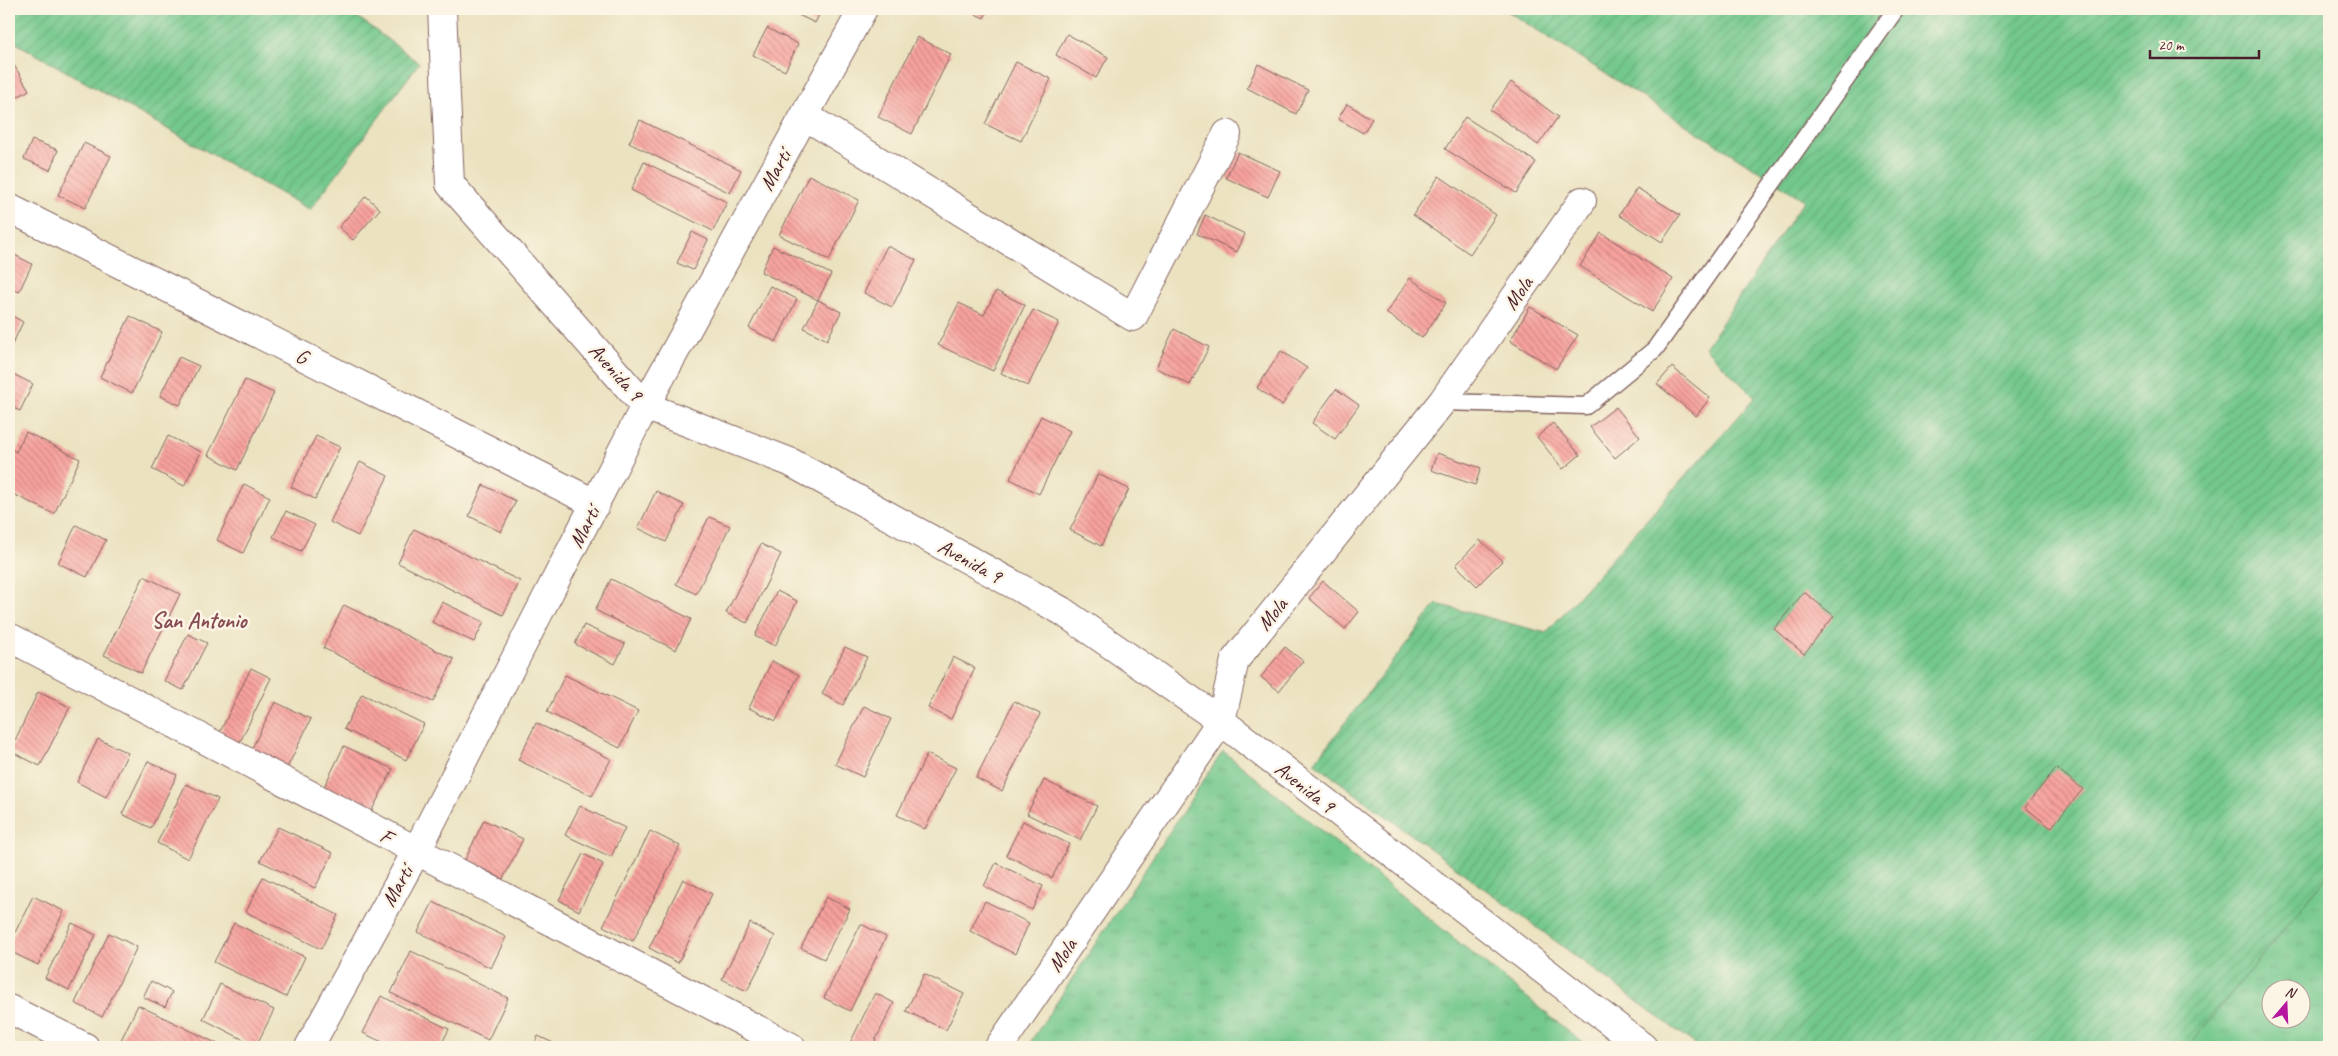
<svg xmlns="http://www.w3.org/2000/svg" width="2338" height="1056" font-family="Caveat,sans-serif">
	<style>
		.grass { fill: url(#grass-tufts); stroke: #5e745c; fill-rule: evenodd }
		.garden { fill: url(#garden-furrows); stroke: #5e745c }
		.building { fill: url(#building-back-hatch) }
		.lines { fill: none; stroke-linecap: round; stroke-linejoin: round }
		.lane-casing { stroke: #82635f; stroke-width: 19 }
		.street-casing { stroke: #82635f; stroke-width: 30 }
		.secondary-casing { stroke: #82635f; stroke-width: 30 }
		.lane { stroke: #fff; stroke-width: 16 }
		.street { stroke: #fff; stroke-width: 28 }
		.secondary { stroke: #fff; stroke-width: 28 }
		.labels { text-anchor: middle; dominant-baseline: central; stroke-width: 5; stroke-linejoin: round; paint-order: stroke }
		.street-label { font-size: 21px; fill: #4a1f2b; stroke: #fcf5e5 }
		.neighbourhood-label { font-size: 22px; font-weight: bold; fill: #874d53; stroke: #fcf5e5 }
	</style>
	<defs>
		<pattern id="grass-tufts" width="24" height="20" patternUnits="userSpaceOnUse" patternTransform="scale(1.25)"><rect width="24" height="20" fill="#73c88d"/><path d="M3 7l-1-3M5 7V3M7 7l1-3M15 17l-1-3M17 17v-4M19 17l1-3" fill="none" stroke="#65ab7a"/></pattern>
		<pattern id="garden-furrows" width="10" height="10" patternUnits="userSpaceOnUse" patternTransform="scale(1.25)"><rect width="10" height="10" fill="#73c88d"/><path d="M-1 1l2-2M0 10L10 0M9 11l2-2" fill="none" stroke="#65ab7a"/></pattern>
		<pattern id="building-back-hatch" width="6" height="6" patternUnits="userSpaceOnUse" patternTransform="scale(1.25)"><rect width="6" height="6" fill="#f8a29e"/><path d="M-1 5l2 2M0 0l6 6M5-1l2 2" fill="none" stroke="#cb8381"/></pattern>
	</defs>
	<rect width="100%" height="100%" fill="#fcf5e5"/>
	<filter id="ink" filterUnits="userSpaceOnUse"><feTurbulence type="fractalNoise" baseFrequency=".02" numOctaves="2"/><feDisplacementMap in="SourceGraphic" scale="10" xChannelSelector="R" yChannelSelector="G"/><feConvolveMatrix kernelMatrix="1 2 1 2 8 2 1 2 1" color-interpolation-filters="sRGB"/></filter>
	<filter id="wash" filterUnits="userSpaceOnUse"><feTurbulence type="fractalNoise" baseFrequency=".0096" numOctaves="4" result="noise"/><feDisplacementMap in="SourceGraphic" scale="20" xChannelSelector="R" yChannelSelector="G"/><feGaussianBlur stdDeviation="1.12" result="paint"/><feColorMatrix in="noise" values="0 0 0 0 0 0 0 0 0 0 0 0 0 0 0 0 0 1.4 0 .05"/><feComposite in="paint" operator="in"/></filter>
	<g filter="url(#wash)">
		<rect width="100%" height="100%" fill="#ebe2c0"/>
		<!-- grass -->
		<g class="grass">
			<polygon points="1223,751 1588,1047 1027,1047"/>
			<path d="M2329,874V1047H2187ZM2270,988H2300V1018H2270Z"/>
		</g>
		<!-- garden -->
		<g class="garden">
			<polygon points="9,9 347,9 419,63 310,210 9,39"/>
			<polygon points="1504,9 2329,9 2329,874 2187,1047 1699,1047 1314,763 1437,604 1546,633 1755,398 1705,348 1804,200"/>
		</g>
		<g id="blocks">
			<!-- building -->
			<g class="building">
				<polygon points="786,9 822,9 815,23"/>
				<polygon points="964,9 989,9 984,18"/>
				<polygon points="767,28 798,44 785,71 753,55"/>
				<polygon points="1067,34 1108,57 1096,78 1056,55"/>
				<polygon points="917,37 951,54 912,134 878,117"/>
				<polygon points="9,57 29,90 9,102"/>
				<polygon points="1016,62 1051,79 1021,141 985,124"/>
				<polygon points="1258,64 1308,90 1296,114 1247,88"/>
				<polygon points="1511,82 1558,117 1538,145 1490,110"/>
				<polygon points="1347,104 1372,119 1363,133 1338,119"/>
				<polygon points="1465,117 1536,162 1516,193 1445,149"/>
				<polygon points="640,120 741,170 730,193 629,143"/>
				<polygon points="32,140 58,150 50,170 24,159"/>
				<polygon points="84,143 111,156 85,208 58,195"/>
				<polygon points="1238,152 1280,171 1268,197 1226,178"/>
				<polygon points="644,162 727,202 713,231 631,190"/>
				<polygon points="809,175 859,200 829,260 779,235"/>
				<polygon points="1439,176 1496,215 1470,254 1413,215"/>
				<polygon points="1637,188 1680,215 1662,242 1619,215"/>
				<polygon points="366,196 380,209 353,240 339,227"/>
				<polygon points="1205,215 1245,234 1237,252 1197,234"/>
				<polygon points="692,232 708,240 693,270 677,263"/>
				<polygon points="1601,233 1673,279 1652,312 1580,266"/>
				<polygon points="773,246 831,274 818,300 761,272"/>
				<polygon points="887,246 916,260 892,307 864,293"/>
				<polygon points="9,252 32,264 19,292 9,287"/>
				<polygon points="1410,278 1446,303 1422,338 1386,313"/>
				<polygon points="770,286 797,299 776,342 749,328"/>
				<polygon points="996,291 1025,305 993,371 938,345 959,303 984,315"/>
				<polygon points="818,300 841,312 827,340 804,328"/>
				<polygon points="1530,307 1578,335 1556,369 1510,341"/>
				<polygon points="1033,310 1059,322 1028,386 1001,373"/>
				<polygon points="9,314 23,322 12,345 9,343"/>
				<polygon points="130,316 162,332 132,393 100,377"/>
				<polygon points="1174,329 1209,347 1190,385 1156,368"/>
				<polygon points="1281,351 1307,368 1282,405 1257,388"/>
				<polygon points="179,357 199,366 180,405 160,396"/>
				<polygon points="1672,367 1710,398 1696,416 1657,384"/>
				<polygon points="9,372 33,384 20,411 9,406"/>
				<polygon points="245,380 274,393 237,470 208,455"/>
				<polygon points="1336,389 1359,405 1335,439 1312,423"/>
				<polygon points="1616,407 1640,437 1615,458 1590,427"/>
				<polygon points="1041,416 1070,431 1039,494 1010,479"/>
				<polygon points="1553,423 1580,455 1563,469 1537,437"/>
				<polygon points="26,432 80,459 54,514 9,492 9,448 16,452"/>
				<polygon points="168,436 201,452 184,486 152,469"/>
				<polygon points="316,436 340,447 315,499 291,487"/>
				<polygon points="1437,453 1481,468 1475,485 1431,470"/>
				<polygon points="360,462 388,476 358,536 330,522"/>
				<polygon points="1098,474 1129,489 1101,546 1070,530"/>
				<polygon points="244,484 270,497 243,553 217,540"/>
				<polygon points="483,485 516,501 501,532 469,516"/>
				<polygon points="656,491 684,505 666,542 638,528"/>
				<polygon points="286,511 315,525 301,551 273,537"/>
				<polygon points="709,517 730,526 696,594 676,584"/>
				<polygon points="76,525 106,540 87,577 58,563"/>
				<polygon points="414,529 520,581 503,615 398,563"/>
				<polygon points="1480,540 1502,561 1477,586 1456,565"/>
				<polygon points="761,544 781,554 747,623 726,613"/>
				<polygon points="144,576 180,594 141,673 104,655"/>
				<polygon points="611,579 691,619 676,650 595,610"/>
				<polygon points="1323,581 1359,612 1345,629 1309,598"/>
				<polygon points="777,591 797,601 775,646 755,636"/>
				<polygon points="1804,592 1834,616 1804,654 1774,629"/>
				<polygon points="442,602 484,622 474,642 432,622"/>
				<polygon points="344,605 454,659 433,702 323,648"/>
				<polygon points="584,625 625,644 615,664 575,644"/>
				<polygon points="188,634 207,643 183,690 164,681"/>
				<polygon points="845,647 867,657 843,705 822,694"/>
				<polygon points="1285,647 1303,661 1279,691 1261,677"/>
				<polygon points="953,657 975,668 951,719 928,708"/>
				<polygon points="772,661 799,675 776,721 749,708"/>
				<polygon points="251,668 271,678 239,744 219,734"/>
				<polygon points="565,675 638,711 620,748 547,712"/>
				<polygon points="38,692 70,707 40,766 10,751"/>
				<polygon points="362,694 424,724 406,760 344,729"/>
				<polygon points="1014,701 1040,714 1002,791 976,778"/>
				<polygon points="275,702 311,719 287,768 251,750"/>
				<polygon points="864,706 891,719 863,777 835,764"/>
				<polygon points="536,723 611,759 592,796 518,760"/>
				<polygon points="98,739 128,753 106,797 77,782"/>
				<polygon points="344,746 393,769 370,814 322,791"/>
				<polygon points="927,754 956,768 925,829 897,815"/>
				<polygon points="148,761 177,775 151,828 122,814"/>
				<polygon points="2056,768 2083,789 2051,828 2025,807"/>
				<polygon points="1044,780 1097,806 1080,840 1027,814"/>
				<polygon points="186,784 218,799 188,859 157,843"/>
				<polygon points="580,806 625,828 611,857 565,835"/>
				<polygon points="484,820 523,839 503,879 465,860"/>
				<polygon points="1023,821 1069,844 1052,878 1006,855"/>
				<polygon points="278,827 333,853 315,888 260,861"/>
				<polygon points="650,831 680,846 633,941 603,926"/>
				<polygon points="583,854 603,864 579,911 559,900"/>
				<polygon points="996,863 1043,886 1032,910 984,886"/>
				<polygon points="263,877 338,915 321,949 246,912"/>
				<polygon points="683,879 712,894 678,963 649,948"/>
				<polygon points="33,896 64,911 38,965 9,951 9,945"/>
				<polygon points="826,897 850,909 824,959 801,948"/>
				<polygon points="985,901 1029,923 1015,954 970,931"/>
				<polygon points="433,902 506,937 491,968 418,932"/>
				<polygon points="72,923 96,935 69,990 45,978"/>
				<polygon points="234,923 305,957 286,997 214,962"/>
				<polygon points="750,923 775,936 747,991 722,979"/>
				<polygon points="861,924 886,937 850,1011 824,998"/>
				<polygon points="109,933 137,947 102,1017 75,1003"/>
				<polygon points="411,951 508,998 488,1040 391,993"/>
				<polygon points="924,974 964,994 946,1030 906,1011"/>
				<polygon points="151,981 172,992 165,1007 143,997"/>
				<polygon points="220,984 274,1010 256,1046 203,1019"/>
				<polygon points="875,993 894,1003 872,1047 848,1047"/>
				<polygon points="381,996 449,1029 440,1047 393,1047 363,1033"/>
				<polygon points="138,1005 224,1047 131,1047 120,1042"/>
				<polygon points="538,1036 562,1047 533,1047"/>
			</g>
		</g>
	</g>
	<g filter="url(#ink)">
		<use href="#blocks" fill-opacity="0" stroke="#82635f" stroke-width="1"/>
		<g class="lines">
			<!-- lane casing -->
			<g class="lane-casing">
				<polyline id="lane" points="1442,402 1586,406 1655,349 1896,9"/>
			</g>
			<!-- street casing -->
			<g class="street-casing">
				<g id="street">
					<polyline points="442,9 450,184 645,406 790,462 1062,611 1221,721 1643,1047"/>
					<polyline points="805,116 1133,317 1227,134"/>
					<polyline points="9,208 596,504"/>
					<polyline points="645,406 863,9"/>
					<polyline points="9,637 791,1047"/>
					<polyline points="9,1009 85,1047"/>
					<polyline points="999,1047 1221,721 1235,660 1442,402 1582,201"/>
				</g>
			</g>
			<!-- secondary casing -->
			<g class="secondary-casing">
				<polyline id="secondary" points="309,1047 416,852 645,406"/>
			</g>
			<!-- lane -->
			<use href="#lane" class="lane"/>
			<!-- street -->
			<use href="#street" class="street"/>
			<!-- secondary -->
			<use href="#secondary" class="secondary"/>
		</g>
	</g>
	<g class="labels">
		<!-- street labels -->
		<g class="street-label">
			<text transform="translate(775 170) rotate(-61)">Martí</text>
			<text transform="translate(1518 293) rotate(-55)">Mola</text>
			<text transform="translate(302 356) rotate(27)">G</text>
			<text transform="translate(616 372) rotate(48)">Avenida 9</text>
			<text transform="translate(584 527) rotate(-63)">Martí</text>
			<text transform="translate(970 561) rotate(29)">Avenida 9</text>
			<text transform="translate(1272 614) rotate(-51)">Mola</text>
			<text transform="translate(1305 787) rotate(38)">Avenida 9</text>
			<text transform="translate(386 836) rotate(28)">F</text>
			<text transform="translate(397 886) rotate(-61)">Martí</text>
			<text transform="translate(1062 955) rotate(-56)">Mola</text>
		</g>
		<!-- neighbourhood labels -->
		<g class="neighbourhood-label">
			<text x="199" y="621">San Antonio</text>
		</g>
	</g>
	<!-- margin -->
	<rect width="2338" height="1056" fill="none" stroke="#fcf5e5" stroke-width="30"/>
	<!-- north arrow -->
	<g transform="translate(2286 1004) rotate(19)"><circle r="24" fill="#fcf5e5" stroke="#b59f9b"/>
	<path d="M0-4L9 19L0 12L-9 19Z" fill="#b5179e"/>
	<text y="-8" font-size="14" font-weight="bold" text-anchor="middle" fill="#4a1f2b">N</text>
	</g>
	<!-- scale -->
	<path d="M2150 50v8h109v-8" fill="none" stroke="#4a1f2b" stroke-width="2.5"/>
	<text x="2158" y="50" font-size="15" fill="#4a1f2b" stroke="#fcf5e5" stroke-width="4" paint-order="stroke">20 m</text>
</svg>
